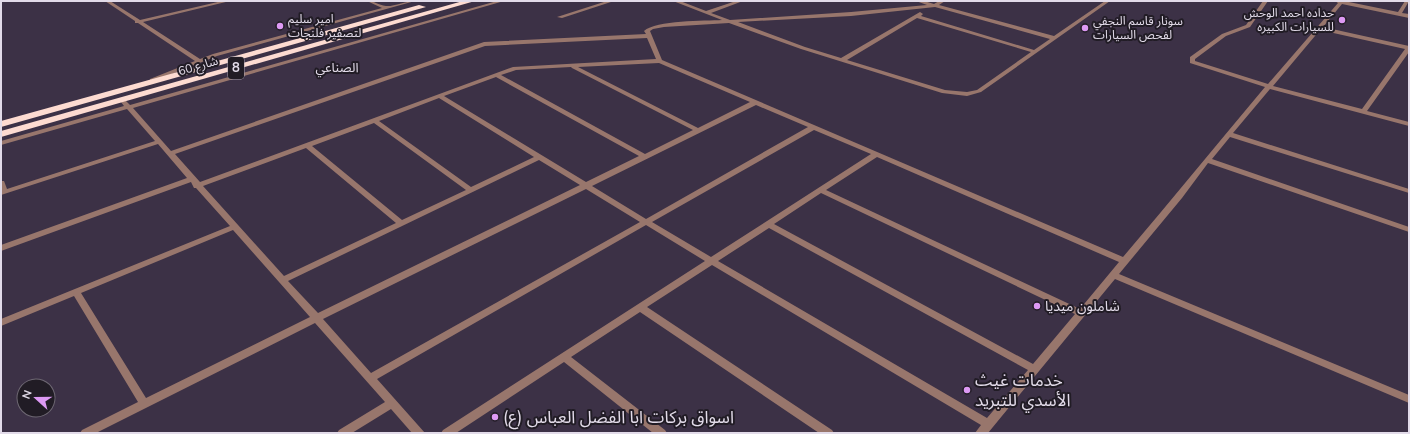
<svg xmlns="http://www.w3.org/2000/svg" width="1410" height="434" font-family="'Nunito Sans','Noto Sans Arabic',sans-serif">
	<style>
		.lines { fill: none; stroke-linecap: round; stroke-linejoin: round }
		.street { fill: #98766c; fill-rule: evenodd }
		.highway { fill: #fddbd1; fill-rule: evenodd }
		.poi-dot { fill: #dd99f4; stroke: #211c25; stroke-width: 1.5 }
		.labels { text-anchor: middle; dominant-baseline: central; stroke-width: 4; stroke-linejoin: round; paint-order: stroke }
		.far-poi-label { font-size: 12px; fill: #e2dbe9; stroke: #211c25; text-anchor: start }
		.far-street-label { font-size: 12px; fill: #e2dbe9; stroke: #211c25 }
		.shield { fill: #211c25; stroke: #a8a2ae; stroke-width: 1 }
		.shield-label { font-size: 13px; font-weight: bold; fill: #e2dbe9 }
		.far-quarter-label { font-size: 13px; fill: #e2dbe9; stroke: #211c25 }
		.poi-label { font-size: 14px; fill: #e2dbe9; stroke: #211c25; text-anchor: start }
		.near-poi-label { font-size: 17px; fill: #e2dbe9; stroke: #211c25; text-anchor: start }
	</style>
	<rect width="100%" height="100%" fill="#3c3146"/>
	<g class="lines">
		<!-- street -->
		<g class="street">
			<path d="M105,1H110L140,20L222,1H230L143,22L200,59L213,54L382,8L367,1C375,1 378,5 386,6C392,7 407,1 415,1L217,56L152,82L150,81V79L195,61L138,23H135V21Z"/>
			<path d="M497,1H504L133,108L171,151L484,42L646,34L644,31C656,20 705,21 722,20L673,1H680L706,11L736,1H743L711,13L730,20L851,12L927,5L916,1H924L934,4L939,1H945L939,5L1054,36L1105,1H1110L981,92L967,96L942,93L801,49L729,23L664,27L653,29L650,31L662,60L1123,257C1171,201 1217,144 1265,87L1190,63V57L1222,34L1246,25L1263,1H1268L1250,27L1226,36L1195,59V61L1268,84L1338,3L1335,1H1344L1398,12L1405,1H1409L1402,13L1409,14V18L1342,4L1323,27L1409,46V52L1367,111L1409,122V126L1270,89L1233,133L1409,189V193L1230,137L1212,159L1409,227V232L1208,163L1182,198L1119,274L1409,395V403L1115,279L988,433H975L981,425L712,265L647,307L832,430L834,433H819L640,312L571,357L665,430L667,433H653L564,362L456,433H441L443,430L705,261L646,225L377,379L425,433H412L391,409L352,433H337L339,430L385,402L315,323L96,433H80L82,430L138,402L74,296L1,326V319L230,226L196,188H194L191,182L1,251V245L187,178L158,144L1,195V181H4L7,189L155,141L127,109L1,145V141L124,106L121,102L122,101H126L130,105ZM935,7L1050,39L1034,50L921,16L923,14L920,12L841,58L805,47L738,22L851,16ZM917,18L1031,52L977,90L967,92L945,90L847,60ZM1320,30L1405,49L1362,109L1273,86ZM647,38L656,59L513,67L200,182L175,154L485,46ZM659,63L750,102L698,128L578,67ZM571,67L572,68L693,130L645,154L501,75L516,70ZM496,77L639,156L586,182L444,96ZM439,98L534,157L471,187L379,121ZM756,105L808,127L646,219L592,186ZM374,123L466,190L402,220L312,146ZM814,130L871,154L711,257L652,222ZM306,148L396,223L284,276L203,186ZM877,157L1119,262L1080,309L826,190ZM539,160L580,185L318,313L288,281ZM586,189L640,222L371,373L323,319ZM821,193L1075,314L1033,364L774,224ZM769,228L1028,370L987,418L718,261ZM233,230L310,317L146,398L81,293Z"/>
			<polygon points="607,1 614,1 562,18 557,17"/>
		</g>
		<!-- highway -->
		<g class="highway">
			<polygon points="463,1 475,1 1,137 1,131"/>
			<polygon points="419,5 426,7 1,127 1,121"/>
		</g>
	</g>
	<!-- markers -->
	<g class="poi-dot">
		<circle cx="1342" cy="20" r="4"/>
		<circle cx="280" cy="26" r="4"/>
		<circle cx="1085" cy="28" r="4"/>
		<circle cx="1037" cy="306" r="4"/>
		<circle cx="967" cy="390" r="4"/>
		<circle cx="495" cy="417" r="4"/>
	</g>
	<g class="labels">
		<!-- far-poi labels -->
		<g class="far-poi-label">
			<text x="1334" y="13" text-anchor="end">حداده احمد الوحش<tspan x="1334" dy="14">للسيارات الكبيره</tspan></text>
			<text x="288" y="19">امير سليم<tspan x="288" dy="14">لتصفير فلنجات</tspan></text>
			<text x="1093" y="21">سونار قاسم النجفي<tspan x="1093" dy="14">لفحص السيارات</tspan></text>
		</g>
		<!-- far-street labels -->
		<g class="far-street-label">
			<text transform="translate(198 66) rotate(-16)">شارع 60</text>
		</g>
		<!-- shield labels -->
		<rect class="shield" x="228" y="57" width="16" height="22" rx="3"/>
		<g class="shield-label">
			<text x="236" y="68">8</text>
		</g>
		<!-- far-quarter labels -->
		<g class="far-quarter-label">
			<text x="337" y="68">الصناعي</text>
		</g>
		<!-- poi labels -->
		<g class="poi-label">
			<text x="1045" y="306">شاملون ميديا</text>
		</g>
		<!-- near-poi labels -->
		<g class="near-poi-label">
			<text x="975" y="380">خدمات غيث<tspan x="975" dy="20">الأسدي للتبريد</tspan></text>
			<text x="503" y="417">اسواق بركات ابا الفضل العباس (ع)</text>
		</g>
	</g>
	<!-- border -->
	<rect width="1410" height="434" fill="none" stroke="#e2dbe9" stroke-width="4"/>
	<!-- north arrow -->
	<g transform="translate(36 398) rotate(291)"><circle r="19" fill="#211c25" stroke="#6e6873"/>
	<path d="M0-3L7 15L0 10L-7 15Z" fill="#dd99f4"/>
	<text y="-6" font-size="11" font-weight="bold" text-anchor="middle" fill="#e2dbe9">N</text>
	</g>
</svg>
